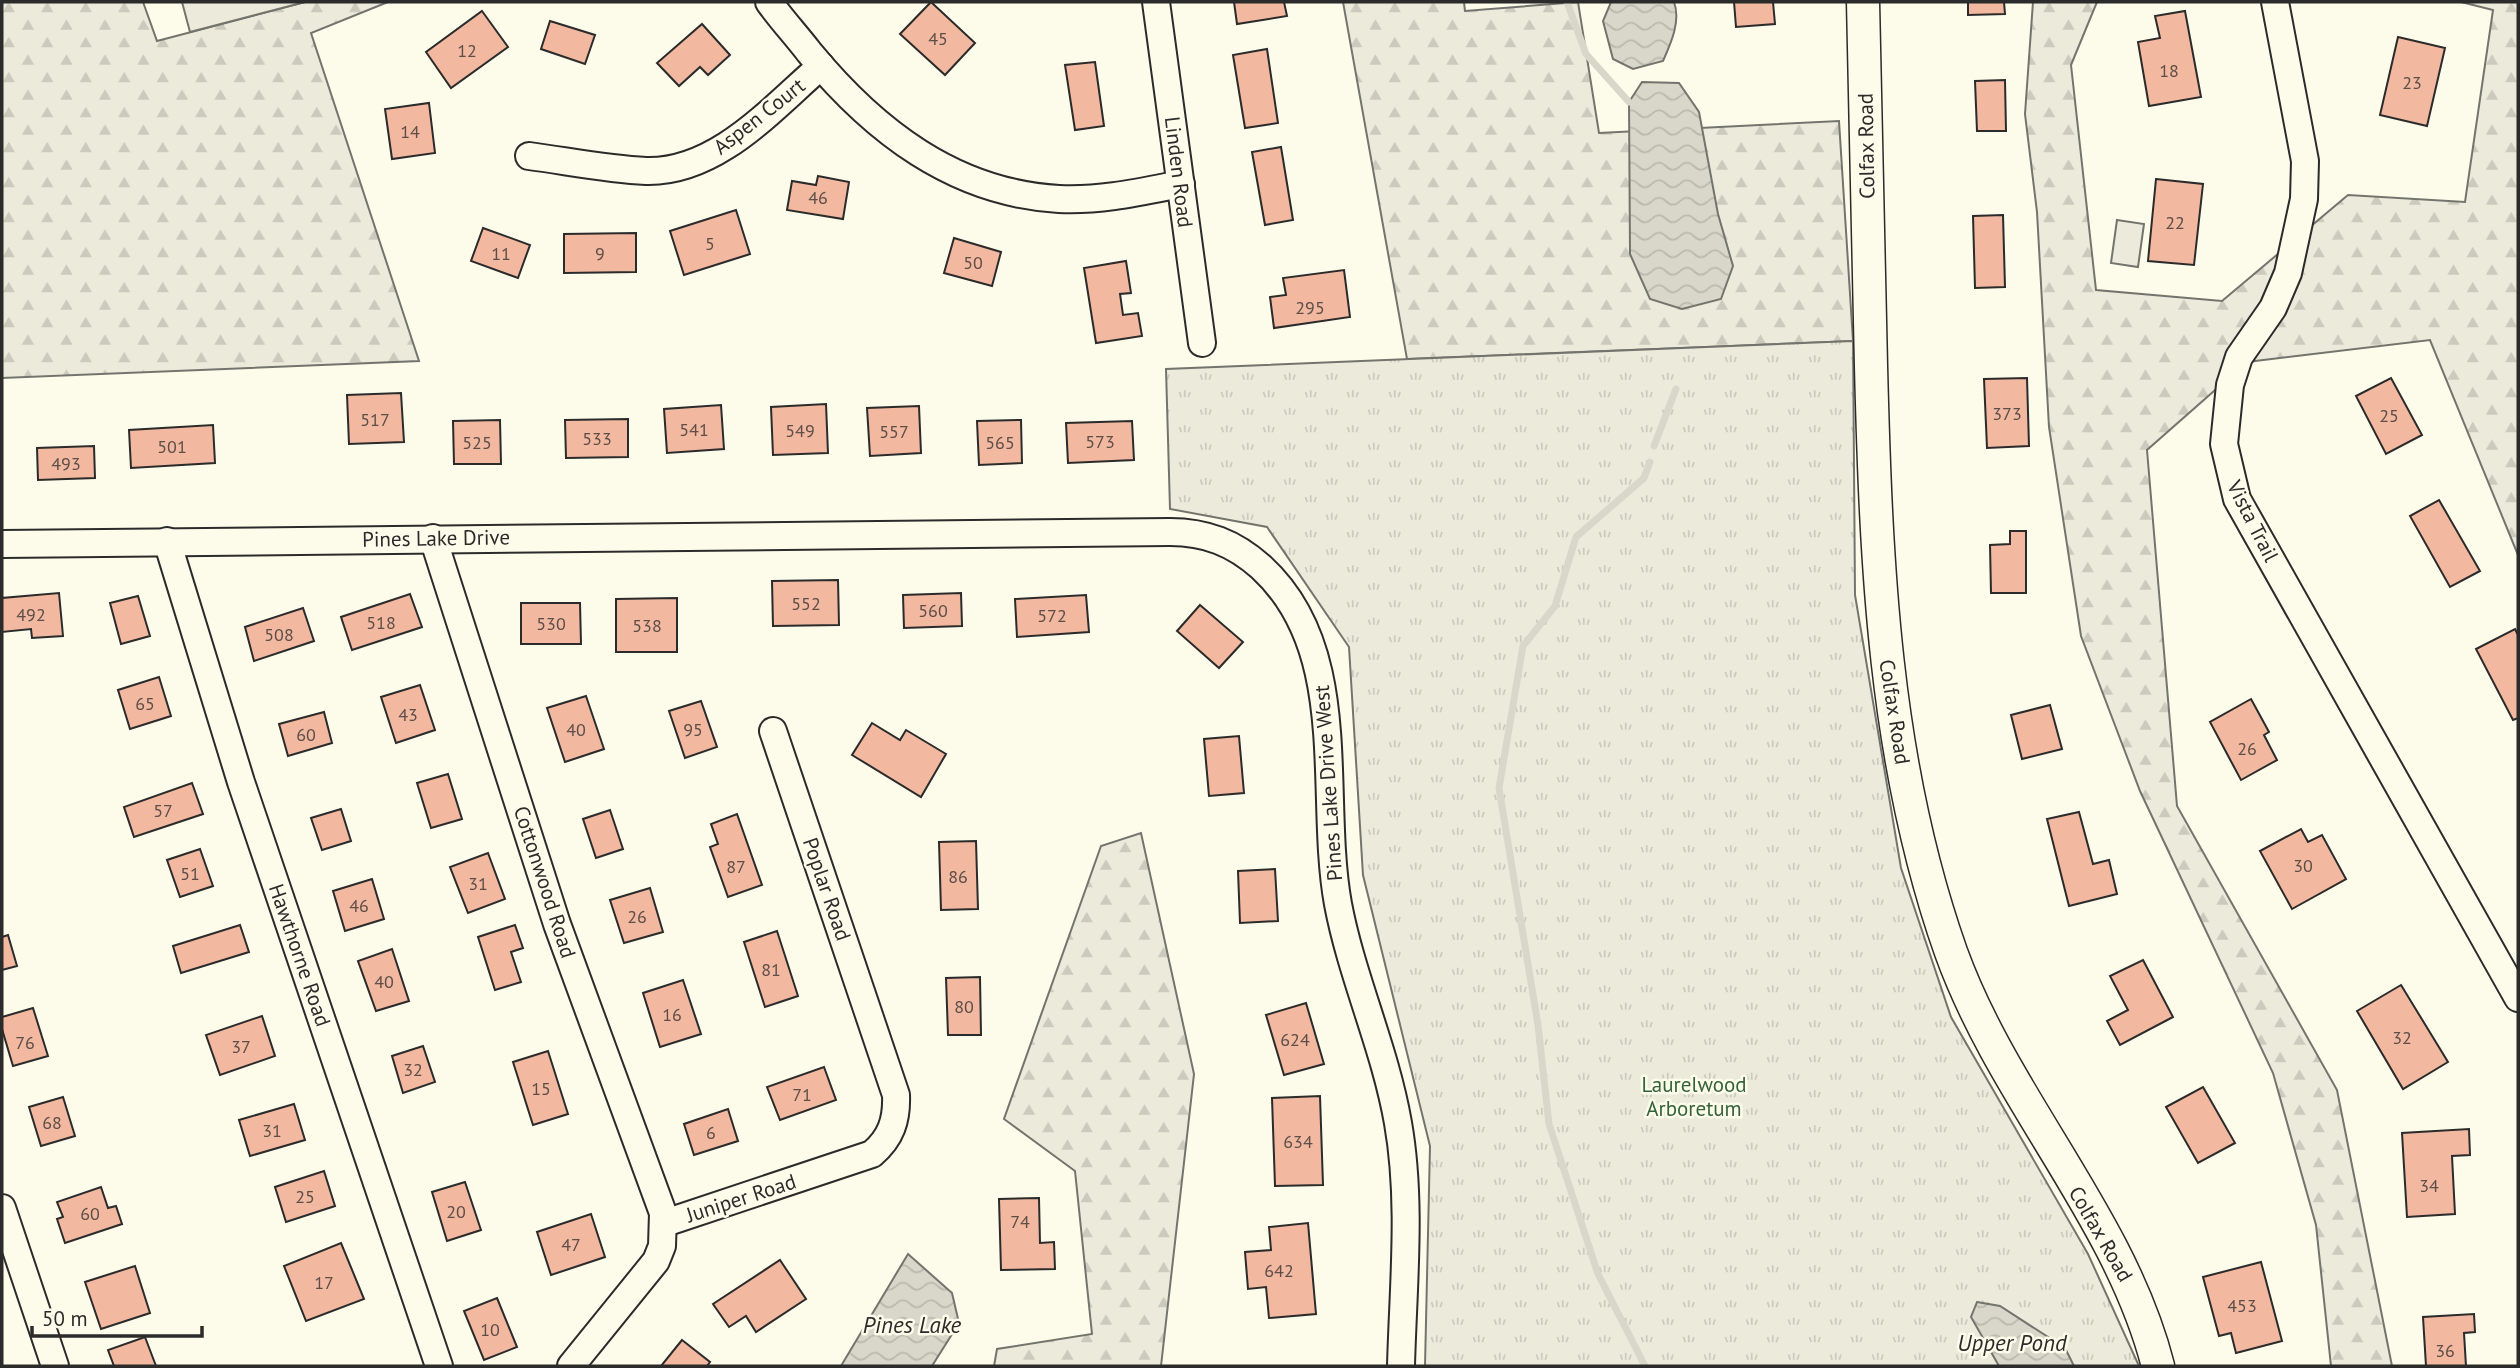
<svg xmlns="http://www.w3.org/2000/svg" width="2520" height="1368" font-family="'PT Sans',sans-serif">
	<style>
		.forest { fill: url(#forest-firs); stroke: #74746e; stroke-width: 2 }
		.park { fill: url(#park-tufts); stroke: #74746e; stroke-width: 2 }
		.pitch { fill: #ecebdb; stroke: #74746e; stroke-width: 2 }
		.parking { fill: #eceadb; stroke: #74746e; stroke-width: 2 }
		.water { fill: url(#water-waves); stroke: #74746e; stroke-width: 2 }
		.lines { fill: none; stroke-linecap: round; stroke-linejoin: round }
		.stream { stroke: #d8d7c9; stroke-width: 7 }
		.building { fill: #f2b8a0; stroke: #2b2b2b; stroke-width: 2 }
		.minor-casing { stroke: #2b2b2b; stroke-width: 30 }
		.major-casing { stroke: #2b2b2b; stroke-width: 35 }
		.minor { stroke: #fdfbea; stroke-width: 26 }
		.major { stroke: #fdfbea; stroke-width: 32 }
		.labels { text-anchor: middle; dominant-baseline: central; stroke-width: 5; stroke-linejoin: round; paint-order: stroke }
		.number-label { font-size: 18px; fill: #5d4e48 }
		.street-label { font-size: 21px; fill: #2b2b2b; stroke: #fdfbea }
		.park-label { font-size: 21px; fill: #34623c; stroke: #fdfbea }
		.water-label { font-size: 23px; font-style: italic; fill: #2b2b2b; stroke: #fdfbea }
	</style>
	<defs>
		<pattern id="forest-firs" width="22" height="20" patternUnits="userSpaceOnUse" patternTransform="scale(1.75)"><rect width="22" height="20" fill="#ecebdb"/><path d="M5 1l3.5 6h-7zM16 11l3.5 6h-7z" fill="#cbcabc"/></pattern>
		<pattern id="park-tufts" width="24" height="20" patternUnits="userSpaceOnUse" patternTransform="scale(1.75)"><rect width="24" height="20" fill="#ecebdb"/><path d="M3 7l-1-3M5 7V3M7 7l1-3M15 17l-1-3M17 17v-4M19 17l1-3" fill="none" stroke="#cbcabc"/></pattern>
		<pattern id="water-waves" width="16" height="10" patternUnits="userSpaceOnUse" patternTransform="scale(1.75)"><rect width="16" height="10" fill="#d8d7c9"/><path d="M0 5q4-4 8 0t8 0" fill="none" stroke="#bab9ad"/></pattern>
	</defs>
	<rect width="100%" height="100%" fill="#fdfbea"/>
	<!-- forest -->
	<g class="forest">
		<polygon points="2,2 143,2 157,41 305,2 388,2 311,33 419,361 2,378"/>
		<polygon points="1343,2 1464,2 1465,11 1578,2 1599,133 1839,121 1853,341 1407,359"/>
		<polygon points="2033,2 2097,2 2071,65 2096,290 2222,301 2348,195 2465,202 2493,10 2461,2 2518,2 2518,555 2430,340 2247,362 2147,450 2177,806 2337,1090 2392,1366 2331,1366 2316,1225 2273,1073 2140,791 2081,636 2049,427 2037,212 2025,114"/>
		<polygon points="1141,833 1194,1074 1161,1366 994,1366 997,1349 1092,1334 1075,1171 1004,1119 1101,846"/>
	</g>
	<!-- park -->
	<polygon class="park" points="1853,341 1855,595 1901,868 1951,1017 2088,1254 2139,1366 1425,1366 1430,1146 1363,875 1349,647 1267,527 1170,509 1166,369"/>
	<!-- pitch -->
	<polygon class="pitch" points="2117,220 2144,224 2138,267 2111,263"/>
	<!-- parking -->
	<polygon class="parking" points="182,2 305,2 190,32"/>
	<!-- water -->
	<g class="water">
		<path d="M1611,2H1674C1681,21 1671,43 1663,61L1633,69L1613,59L1603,21Z"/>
		<polygon points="1642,82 1679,83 1699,112 1718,214 1733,266 1721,299 1682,309 1650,299 1630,254 1629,102"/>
		<polygon points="908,1254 952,1293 959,1323 932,1366 841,1366"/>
		<polygon points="1977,1302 2000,1306 2065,1348 2074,1366 1999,1366 1971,1317"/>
	</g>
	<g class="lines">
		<!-- stream -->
		<g class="stream">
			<polyline points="1567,2 1586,54 1629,102"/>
			<polyline points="1654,446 1676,389"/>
			<polyline points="1645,1366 1598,1274 1549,1124 1538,1025 1499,788 1523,646 1555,606 1576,537 1644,478 1650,462"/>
		</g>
	</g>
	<!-- building -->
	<g class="building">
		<polygon points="931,2 975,43 945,75 900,34"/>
		<polygon points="1234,2 1284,2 1287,16 1237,24"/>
		<polygon points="1713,2 1773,2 1775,24 1736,27 1734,2"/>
		<polygon points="1968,2 2004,2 2005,14 1968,15"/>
		<polygon points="482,11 508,47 451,88 426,52"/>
		<polygon points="2185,11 2201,97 2149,106 2138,42 2160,38 2155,16"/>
		<polygon points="550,21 595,35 585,64 541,49"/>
		<polygon points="702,24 730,55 708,75 700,67 679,86 657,63"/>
		<polygon points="2398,37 2445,48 2427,126 2380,115"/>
		<polygon points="1267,49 1278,123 1245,128 1233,55"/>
		<polygon points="1095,62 1104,126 1075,130 1065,65"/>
		<polygon points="2005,80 2006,131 1977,131 1975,81"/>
		<polygon points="429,103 435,153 392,159 385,109"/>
		<polygon points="1281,147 1293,220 1265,225 1252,152"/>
		<polygon points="818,176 849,182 843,219 787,210 792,181 816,185"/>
		<polygon points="2156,179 2203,184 2194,265 2148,261"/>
		<polygon points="736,210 750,254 684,275 670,231"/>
		<polygon points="2003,215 2005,287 1975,288 1973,216"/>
		<polygon points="483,228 530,245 518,278 471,261"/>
		<polygon points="636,233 636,272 564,273 564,234"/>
		<polygon points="954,238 1001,252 992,286 944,273"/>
		<polygon points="1126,261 1131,293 1120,294 1123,315 1138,313 1142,336 1096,343 1084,268"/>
		<polygon points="1344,270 1350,317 1274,328 1270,297 1286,295 1283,278"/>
		<polygon points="2027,378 2029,446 1987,448 1984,379"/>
		<polygon points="2391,378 2422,435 2386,454 2356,396"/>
		<polygon points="401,393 404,442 349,444 347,395"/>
		<polygon points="826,404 828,453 773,455 771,407"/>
		<polygon points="721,405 724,449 667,453 664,409"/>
		<polygon points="919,406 921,453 870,456 867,408"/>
		<polygon points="628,419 628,457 566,458 565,420"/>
		<polygon points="500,420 501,464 454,464 453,421"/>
		<polygon points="1021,420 1022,463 979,465 977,421"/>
		<polygon points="1132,421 1134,460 1068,463 1066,423"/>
		<polygon points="213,425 215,463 131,468 129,430"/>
		<polygon points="94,446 95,478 38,480 37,448"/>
		<polygon points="2439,500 2480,571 2450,587 2410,516"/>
		<polygon points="2010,531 2026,531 2026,593 1991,593 1990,545 2010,544"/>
		<polygon points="838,580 839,625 773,626 772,581"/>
		<polygon points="59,593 63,636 32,638 31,629 2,632 2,598"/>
		<polygon points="961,593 962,626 904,628 903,595"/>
		<polygon points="410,594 422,627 352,650 341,617"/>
		<polygon points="1086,595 1089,632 1017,637 1015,599"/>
		<polygon points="138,596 150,636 121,644 110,603"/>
		<polygon points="677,598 677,652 616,652 616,599"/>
		<polygon points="521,603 580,603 581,644 521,644"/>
		<polygon points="1200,605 1243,642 1219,668 1177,631"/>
		<polygon points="303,608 314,641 254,661 245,627"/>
		<polygon points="2515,629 2518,635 2518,718 2513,720 2476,649"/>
		<polygon points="159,677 171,716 130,729 118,690"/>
		<polygon points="420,685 435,730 396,743 381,697"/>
		<polygon points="586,696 604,749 565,762 547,708"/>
		<polygon points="2251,699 2269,732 2264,735 2277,760 2241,780 2210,722"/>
		<polygon points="701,701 717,747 685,758 669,711"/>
		<polygon points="2050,705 2062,749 2022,759 2011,715"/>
		<polygon points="324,712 332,743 288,756 279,724"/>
		<polygon points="872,723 900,740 906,730 946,754 921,797 852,755"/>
		<polygon points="1239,736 1244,793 1209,796 1204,739"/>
		<polygon points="448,774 462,819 431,828 417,783"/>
		<polygon points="192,783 203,814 134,837 124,807"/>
		<polygon points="341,809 351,841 322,850 311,818"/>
		<polygon points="610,810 623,849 596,858 583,819"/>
		<polygon points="2079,812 2093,864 2109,860 2117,894 2069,906 2047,819"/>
		<polygon points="737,814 762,885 728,897 710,847 718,844 711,824"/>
		<polygon points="2301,829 2308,842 2322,835 2346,879 2292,909 2260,851"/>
		<polygon points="976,841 978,909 941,910 939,842"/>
		<polygon points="200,849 213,886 180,897 167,860"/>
		<polygon points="488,853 505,899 468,913 450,867"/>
		<polygon points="1275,869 1278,921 1240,923 1238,871"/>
		<polygon points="372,879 384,919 345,931 333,891"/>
		<polygon points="650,888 663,932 624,943 610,900"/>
		<polygon points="240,925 249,952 181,973 173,946"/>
		<polygon points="515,925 523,948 511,952 521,982 495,990 478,937"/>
		<polygon points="777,931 798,996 765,1007 744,942"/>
		<polygon points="8,935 17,966 2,970 2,937"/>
		<polygon points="392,949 409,1001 376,1011 358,961"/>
		<polygon points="2143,960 2173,1017 2120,1045 2107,1021 2128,1010 2110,976"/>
		<polygon points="980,977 981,1035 948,1035 946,978"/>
		<polygon points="683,980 701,1034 660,1047 643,993"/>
		<polygon points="2401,985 2448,1062 2403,1089 2357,1011"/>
		<polygon points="1306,1003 1324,1064 1284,1075 1266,1015"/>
		<polygon points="33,1008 48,1056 13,1066 2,1029 2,1017"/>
		<polygon points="262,1016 275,1056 220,1075 206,1035"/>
		<polygon points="423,1046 435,1082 403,1093 392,1056"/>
		<polygon points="548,1051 568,1114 533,1125 513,1062"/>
		<polygon points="824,1067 836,1100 780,1120 767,1087"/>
		<polygon points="2203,1087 2235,1143 2198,1163 2166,1107"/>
		<polygon points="1320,1096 1323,1185 1275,1186 1272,1098"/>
		<polygon points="63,1097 75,1136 41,1146 29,1107"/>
		<polygon points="294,1104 305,1140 250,1156 239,1120"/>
		<polygon points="728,1109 738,1141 694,1155 684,1124"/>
		<polygon points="2469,1129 2470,1155 2452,1156 2455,1214 2407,1217 2402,1133"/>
		<polygon points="324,1171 335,1206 286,1222 275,1187"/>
		<polygon points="465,1182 481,1230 447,1241 432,1192"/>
		<polygon points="101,1187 108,1208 116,1206 122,1224 65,1243 57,1219 63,1217 57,1202"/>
		<polygon points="1039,1198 1040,1243 1054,1242 1055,1269 1001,1270 999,1199"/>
		<polygon points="591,1214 605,1257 551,1275 537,1232"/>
		<polygon points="1308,1223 1316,1314 1269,1318 1266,1287 1248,1289 1245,1252 1271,1250 1269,1227"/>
		<polygon points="341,1243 364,1299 306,1321 284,1266"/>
		<polygon points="780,1260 806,1299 756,1332 746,1316 729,1327 713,1304"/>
		<polygon points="2261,1262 2282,1341 2236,1353 2231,1333 2219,1336 2203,1277"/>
		<polygon points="135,1266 150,1313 101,1329 85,1282"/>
		<polygon points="497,1298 517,1347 484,1360 464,1311"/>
		<polygon points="2474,1314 2475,1332 2464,1333 2466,1366 2426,1366 2423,1317"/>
		<polygon points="145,1337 156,1366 114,1366 108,1350"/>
		<polygon points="682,1340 710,1362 707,1366 661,1366"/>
	</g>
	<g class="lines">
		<!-- minor casing -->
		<g class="minor-casing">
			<g id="minor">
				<path d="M769,2C781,19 796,35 809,52C874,131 954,193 1059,199C1101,201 1140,192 1181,184"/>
				<polyline points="1156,2 1202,343"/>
				<polyline points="2275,2 2305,161 2304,199 2288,273 2273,308 2239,357 2230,385 2224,444 2237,499 2518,998"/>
				<path d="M529,156C567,161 607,169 646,171C717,173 772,108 821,66"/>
				<polyline points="433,538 557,924 663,1213 662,1246 656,1261 571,1366"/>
				<polyline points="167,541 241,782 439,1366"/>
				<path d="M2,544L1170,532C1206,532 1234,543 1261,567C1353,651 1318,794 1338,904C1352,978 1385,1048 1398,1123C1412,1202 1403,1287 1401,1366"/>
				<polyline points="2,1208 55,1366"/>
				<path d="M665,1223L872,1154C891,1138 897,1120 896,1095L773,731"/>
			</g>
		</g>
		<!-- major casing -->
		<g class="major-casing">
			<path id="major" d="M1863,2C1866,123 1868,245 1871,366C1876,564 1884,763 1951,952C2004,1099 2120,1217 2158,1366"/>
		</g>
		<!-- minor -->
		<use href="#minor" class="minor"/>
		<!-- major -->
		<use href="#major" class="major"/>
	</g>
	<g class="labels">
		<!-- number labels -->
		<g class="number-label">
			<text x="938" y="38">45</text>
			<text x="467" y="50">12</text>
			<text x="2169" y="70">18</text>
			<text x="2412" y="82">23</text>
			<text x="410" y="131">14</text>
			<text x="818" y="197">46</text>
			<text x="2175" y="222">22</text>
			<text x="710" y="243">5</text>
			<text x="501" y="253">11</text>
			<text x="600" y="253">9</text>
			<text x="973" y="262">50</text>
			<text x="1310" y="307">295</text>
			<text x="2007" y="413">373</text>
			<text x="2389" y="415">25</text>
			<text x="375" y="419">517</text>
			<text x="694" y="429">541</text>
			<text x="800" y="430">549</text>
			<text x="894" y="431">557</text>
			<text x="597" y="438">533</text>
			<text x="1100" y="441">573</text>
			<text x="477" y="442">525</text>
			<text x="1000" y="442">565</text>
			<text x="172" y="446">501</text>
			<text x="66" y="463">493</text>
			<text x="806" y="603">552</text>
			<text x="933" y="610">560</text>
			<text x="31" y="614">492</text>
			<text x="1052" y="615">572</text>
			<text x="381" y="622">518</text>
			<text x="551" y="623">530</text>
			<text x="647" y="625">538</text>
			<text x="279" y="634">508</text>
			<text x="145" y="703">65</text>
			<text x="408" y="714">43</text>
			<text x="576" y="729">40</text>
			<text x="693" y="729">95</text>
			<text x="306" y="734">60</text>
			<text x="2247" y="748">26</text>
			<text x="163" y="810">57</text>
			<text x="2303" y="865">30</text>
			<text x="736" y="866">87</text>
			<text x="190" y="873">51</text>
			<text x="958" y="876">86</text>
			<text x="478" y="883">31</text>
			<text x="359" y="905">46</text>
			<text x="637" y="916">26</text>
			<text x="771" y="969">81</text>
			<text x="384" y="981">40</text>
			<text x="964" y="1006">80</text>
			<text x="672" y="1014">16</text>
			<text x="2402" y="1037">32</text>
			<text x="1295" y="1039">624</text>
			<text x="25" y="1042">76</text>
			<text x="241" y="1046">37</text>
			<text x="413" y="1069">32</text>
			<text x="541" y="1088">15</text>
			<text x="802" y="1094">71</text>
			<text x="52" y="1122">68</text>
			<text x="272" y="1130">31</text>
			<text x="711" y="1132">6</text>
			<text x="1298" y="1141">634</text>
			<text x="2429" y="1185">34</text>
			<text x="305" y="1196">25</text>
			<text x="456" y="1211">20</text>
			<text x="90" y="1213">60</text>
			<text x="1020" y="1221">74</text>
			<text x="571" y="1244">47</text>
			<text x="1279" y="1270">642</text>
			<text x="324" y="1282">17</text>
			<text x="2242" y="1305">453</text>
			<text x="490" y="1329">10</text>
			<text x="2445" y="1350">36</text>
		</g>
		<!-- street labels -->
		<g class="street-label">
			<text transform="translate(759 116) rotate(-38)">Aspen Court</text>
			<text transform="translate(1866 146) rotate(-91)">Colfax Road</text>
			<text transform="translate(1179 172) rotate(83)">Linden Road</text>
			<text transform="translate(2253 521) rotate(63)">Vista Trail</text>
			<text transform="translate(436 538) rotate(-1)">Pines Lake Drive</text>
			<text transform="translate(1895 712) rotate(81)">Colfax Road</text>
			<text transform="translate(1328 783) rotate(-94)">Pines Lake Drive West</text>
			<text transform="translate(545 882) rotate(72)">Cottonwood Road</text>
			<text transform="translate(827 889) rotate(71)">Poplar Road</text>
			<text transform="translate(300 955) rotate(71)">Hawthorne Road</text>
			<text transform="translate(741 1198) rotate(-18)">Juniper Road</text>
			<text transform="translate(2101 1234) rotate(60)">Colfax Road</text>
		</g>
		<!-- park labels -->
		<g class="park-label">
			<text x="1694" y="1084">Laurelwood<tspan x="1694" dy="24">Arboretum</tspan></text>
		</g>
		<!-- water labels -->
		<g class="water-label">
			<text x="912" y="1324">Pines Lake</text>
			<text x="2012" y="1342">Upper Pond</text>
		</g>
	</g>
	<!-- border -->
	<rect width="2520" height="1368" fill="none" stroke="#2b2b2b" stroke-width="7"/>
	<!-- scale -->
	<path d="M32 1326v10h170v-10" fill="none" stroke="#2b2b2b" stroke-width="3.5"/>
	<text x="42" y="1326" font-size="21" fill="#2b2b2b" stroke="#fdfbea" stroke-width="5" paint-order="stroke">50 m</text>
</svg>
